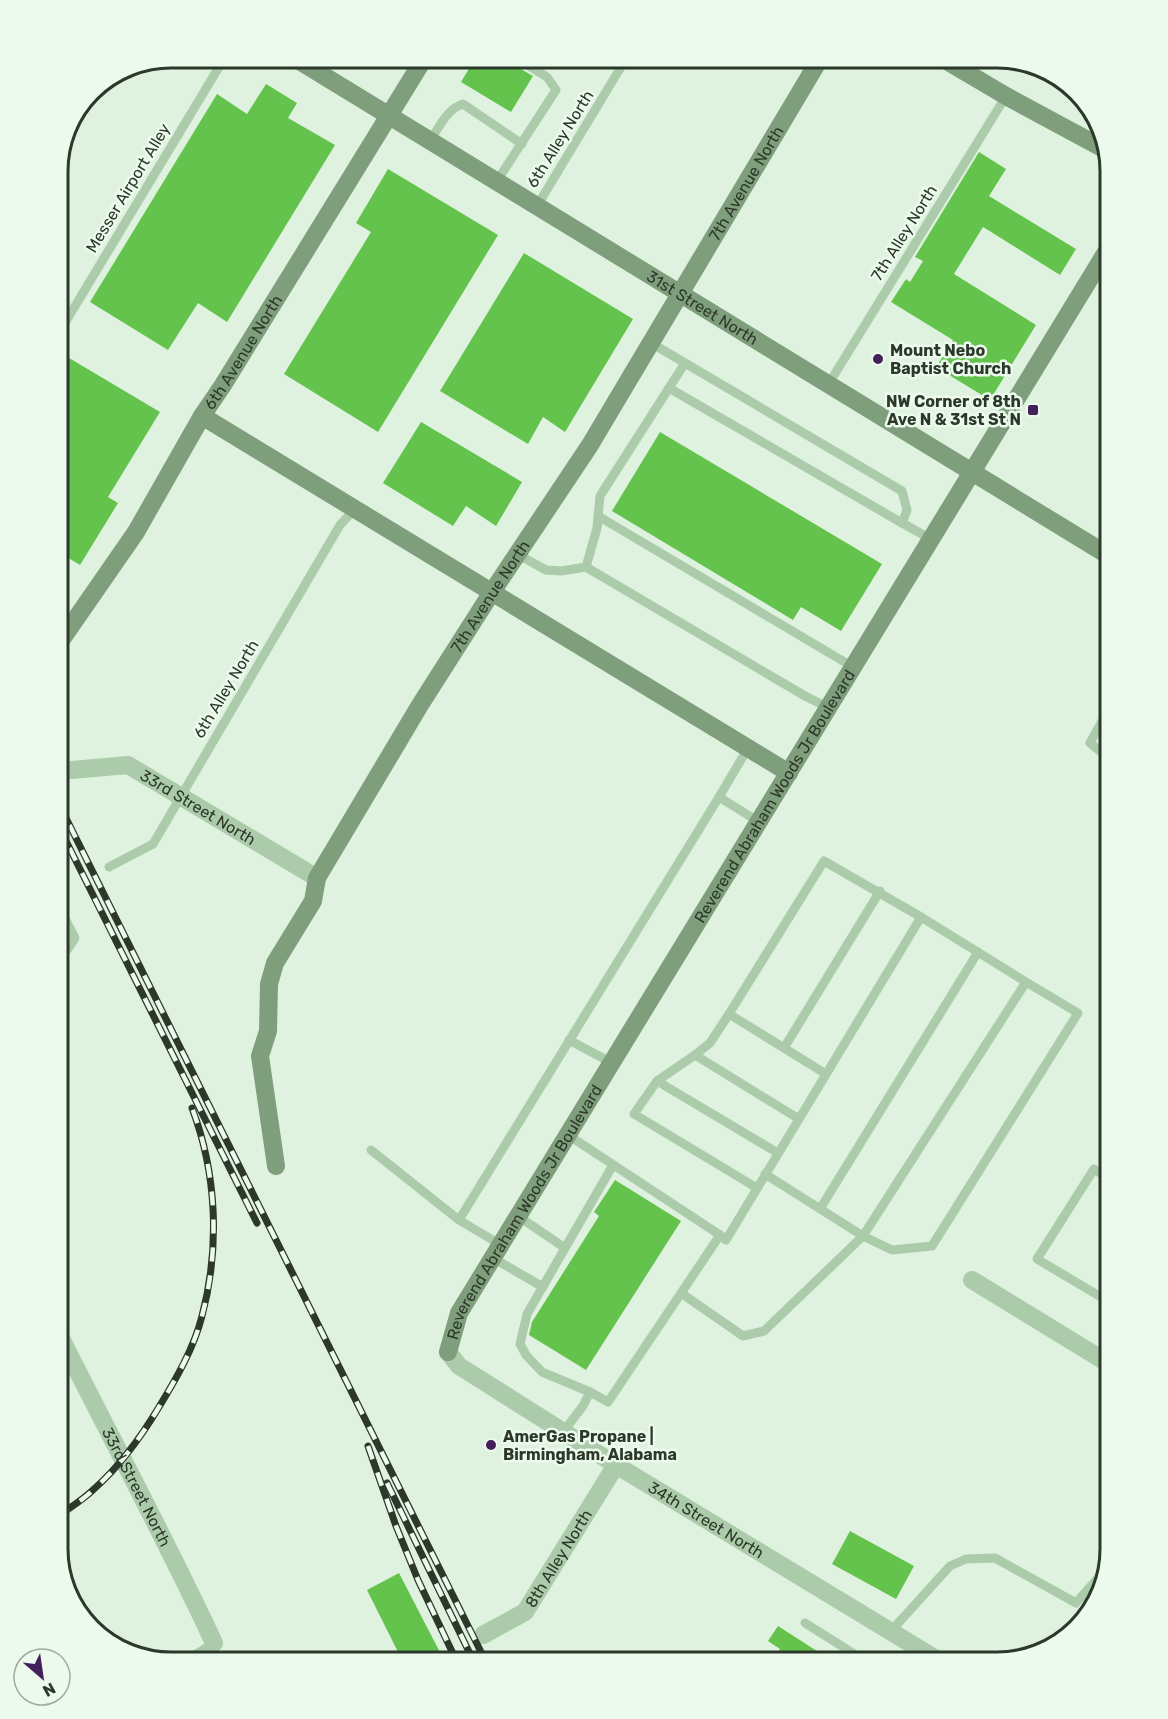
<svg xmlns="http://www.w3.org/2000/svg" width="1168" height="1719" font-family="Rubik,sans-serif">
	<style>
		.building { fill: #64c34c }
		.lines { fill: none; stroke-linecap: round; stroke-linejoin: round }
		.lane { stroke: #abcbab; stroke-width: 9 }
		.street { stroke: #abcbab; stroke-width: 18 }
		.secondary { stroke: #7f9e7c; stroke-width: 18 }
		.rail-casing { stroke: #2c382a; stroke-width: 7 }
		.rail { stroke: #ebfaed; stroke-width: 4.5; stroke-dasharray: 14; stroke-linecap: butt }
		.poi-dot { fill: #432059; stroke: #ebfaed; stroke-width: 2 }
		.labels { text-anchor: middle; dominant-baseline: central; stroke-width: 5; stroke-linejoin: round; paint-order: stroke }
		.street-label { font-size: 16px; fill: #2c382a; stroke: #ebfaed }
		.poi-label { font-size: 16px; font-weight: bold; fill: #2c382a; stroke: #ebfaed; text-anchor: start }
		.rim { fill: none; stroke: #2c382a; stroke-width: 3 }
	</style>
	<rect width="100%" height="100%" fill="#dff2e0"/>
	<!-- building -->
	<g class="building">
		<polygon points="476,57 487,57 499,64 502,58 533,76 511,112 461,82"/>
		<polygon points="266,84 297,103 288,118 335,145 227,322 198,303 168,350 90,302 217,94 247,114"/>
		<polygon points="979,152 1006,169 989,196 1076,249 1060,275 983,227 954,274 1036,325 990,400 936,367 953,340 891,302 906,279 910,282 923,261 915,257"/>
		<polygon points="388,169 498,235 378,432 284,374 371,232 356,223"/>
		<polygon points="524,253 633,319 565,432 543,417 528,444 440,391"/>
		<polygon points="64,355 160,412 108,497 118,503 80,565 57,551 57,379"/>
		<polygon points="421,422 522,482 496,526 466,506 453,526 383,483"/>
		<polygon points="660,432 882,564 841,631 801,607 793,620 612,511"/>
		<polygon points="615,1180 681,1221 586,1370 529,1335 532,1322 599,1216 594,1212"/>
		<polygon points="850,1531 914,1566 896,1599 832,1564"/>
		<polygon points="399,1573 445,1662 403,1662 367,1590"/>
		<polygon points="778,1626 834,1662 771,1662 780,1649 768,1641"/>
	</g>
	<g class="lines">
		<!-- lane -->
		<g class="lane">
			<path d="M430,141C439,127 447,109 463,104L522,144"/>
			<polyline points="497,181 556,90 547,77 514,57"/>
			<polyline points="537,206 627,57"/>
			<polyline points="57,336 225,57"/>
			<polyline points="651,343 685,363 902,491 907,510 902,523 669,388 685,363"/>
			<polyline points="828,385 1006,96"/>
			<polyline points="669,388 600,496 597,528 586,567 805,696 829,708"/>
			<polyline points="598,516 853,667"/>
			<polyline points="902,523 931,539"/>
			<polyline points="517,554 546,570 561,571 586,567"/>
			<polyline points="1111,760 1090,743 1111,705"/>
			<polyline points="719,797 748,748"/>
			<polyline points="109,867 153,844 340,525 355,509"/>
			<polyline points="57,955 67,950 75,938 57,903"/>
			<polyline points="729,1014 710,1043 695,1055 799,1119"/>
			<polyline points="569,1040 612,1063"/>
			<polyline points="784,1048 880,891"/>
			<polyline points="695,1055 657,1081 778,1153"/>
			<polyline points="826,1074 729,1014 824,861 921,917"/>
			<polyline points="657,1081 634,1114 757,1188"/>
			<polyline points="568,1135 720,1235 608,1402 590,1392 542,1372 526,1355 520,1344 527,1314 613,1165"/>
			<polyline points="371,1150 459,1220"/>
			<polyline points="820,1209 978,952"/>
			<polyline points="518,1216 565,1248"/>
			<polyline points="720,1235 726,1240 921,917 1026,982 863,1236 765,1174"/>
			<polyline points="501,1245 459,1220 719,797 759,822"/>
			<polyline points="493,1258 543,1287"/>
			<polyline points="681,1293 743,1336 764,1331 863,1236 892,1250 932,1246 1078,1013 1026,982"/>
			<polyline points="1111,1303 1037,1259 1094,1169 1111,1180"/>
			<polyline points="563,1432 583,1406 590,1392"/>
			<polyline points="805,1623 867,1662"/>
			<polyline points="891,1631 950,1566 966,1559 995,1558 1076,1603 1105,1570"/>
			<polyline points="183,1662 214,1643"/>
		</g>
		<!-- street -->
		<g class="street">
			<path id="s1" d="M72,770L128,765L317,878"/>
			<polyline points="972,1280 1111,1365"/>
			<path id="s2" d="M57,1330C109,1435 165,1537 214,1643"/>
			<path id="s3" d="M448,1352L459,1366L616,1465L941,1662"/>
			<path id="s4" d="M483,1635L525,1612L616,1465"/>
		</g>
		<!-- secondary -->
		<g class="secondary">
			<path id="s5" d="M293,57L1111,557"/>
			<polyline points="940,57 1006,96 1106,150"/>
			<polyline points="202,416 789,773"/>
			<path id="s6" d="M57,646L136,532L202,416L223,385L425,57"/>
			<path id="s7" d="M276,1166L260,1056L268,1031L269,984L275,963L313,901L317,878L420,705L492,592L590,445L821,57"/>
			<path id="s8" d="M448,1352L459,1313L1111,244"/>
		</g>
		<!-- rail casing -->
		<g class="rail-casing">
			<g id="rail">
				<polyline points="57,800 486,1662"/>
				<polyline points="57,823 257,1223"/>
				<polyline points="368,1446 396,1526 418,1580 457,1662"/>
				<polyline points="387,1483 474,1662"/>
				<path d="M57,1517C69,1508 83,1500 94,1489C120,1466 141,1437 159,1407C176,1379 194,1348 202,1316C220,1248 217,1174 192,1108"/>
			</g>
		</g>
		<!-- rail -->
		<use href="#rail" class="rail"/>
	</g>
	<!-- markers -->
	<g class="poi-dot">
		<circle cx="878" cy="359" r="6"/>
		<rect x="1027" y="404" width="12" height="12" rx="3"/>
		<circle cx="491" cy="1445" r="6"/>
	</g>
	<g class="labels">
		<!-- street labels -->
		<g class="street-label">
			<text transform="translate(560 139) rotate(-58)">6th Alley North</text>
			<text stroke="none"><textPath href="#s7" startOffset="1119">7th Avenue North</textPath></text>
			<text transform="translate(128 188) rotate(-59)">Messer Airport Alley</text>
			<text transform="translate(904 233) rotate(-58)">7th Alley North</text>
			<text stroke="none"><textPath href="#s5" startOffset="480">31st Street North</textPath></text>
			<text stroke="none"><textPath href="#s6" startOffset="348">6th Avenue North</textPath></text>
			<text stroke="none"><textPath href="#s7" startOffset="633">7th Avenue North</textPath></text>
			<text transform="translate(226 689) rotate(-59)">6th Alley North</text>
			<text stroke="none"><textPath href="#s8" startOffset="646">Reverend Abraham Woods Jr Boulevard</textPath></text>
			<text stroke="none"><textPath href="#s1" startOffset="138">33rd Street North</textPath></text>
			<text stroke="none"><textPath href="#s8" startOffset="160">Reverend Abraham Woods Jr Boulevard</textPath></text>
			<text stroke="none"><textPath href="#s2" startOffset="176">33rd Street North</textPath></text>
			<text stroke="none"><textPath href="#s3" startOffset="309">34th Street North</textPath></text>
			<text stroke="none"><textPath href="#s4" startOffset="111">8th Alley North</textPath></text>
		</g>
		<!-- poi labels -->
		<g class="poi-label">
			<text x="890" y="350">Mount Nebo<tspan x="890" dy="18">Baptist Church</tspan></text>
			<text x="1021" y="401" text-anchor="end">NW Corner of 8th<tspan x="1021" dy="18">Ave N &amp; 31st St N</tspan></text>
			<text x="503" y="1436">AmerGas Propane |<tspan x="503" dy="18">Birmingham, Alabama</tspan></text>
		</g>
	</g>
	<!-- crop -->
	<path d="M0 0H1168V1719H0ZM171 68H997A103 103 0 0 1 1100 171V1549A103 103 0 0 1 997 1652H171A103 103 0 0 1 68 1549V171A103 103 0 0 1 171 68Z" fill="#ebfaed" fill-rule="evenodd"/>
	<path class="rim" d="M171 68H997A103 103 0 0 1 1100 171V1549A103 103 0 0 1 997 1652H171A103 103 0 0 1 68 1549V171A103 103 0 0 1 171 68Z"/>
	<!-- north arrow -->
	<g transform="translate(42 1677) rotate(151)"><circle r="28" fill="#ebfaed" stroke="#9fac9f" stroke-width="1.5"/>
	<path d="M0-4.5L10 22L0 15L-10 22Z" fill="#432059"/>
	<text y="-9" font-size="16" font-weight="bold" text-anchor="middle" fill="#2c382a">N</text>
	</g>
</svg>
